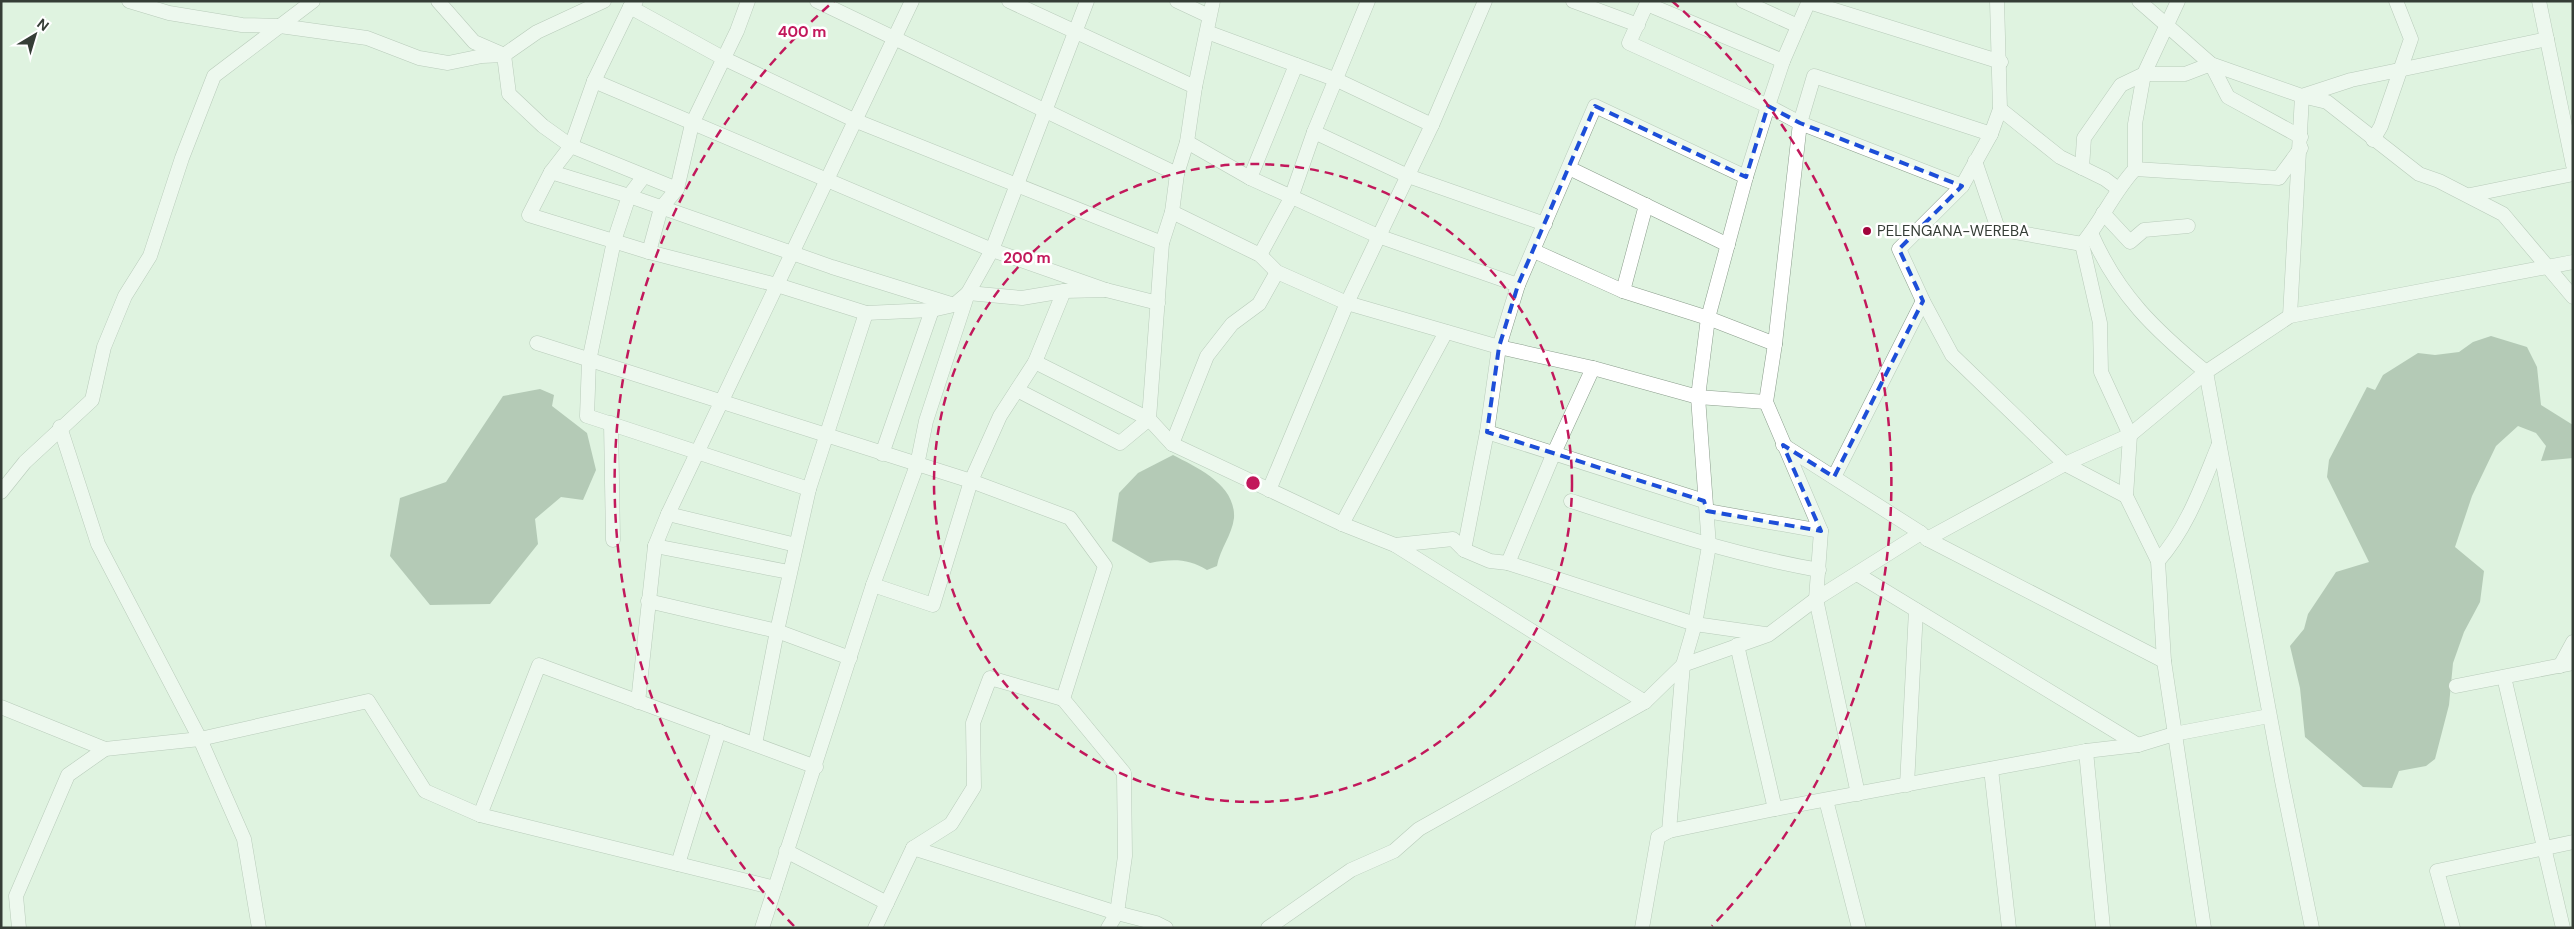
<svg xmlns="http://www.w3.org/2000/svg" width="2574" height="929" font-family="'DM Sans',sans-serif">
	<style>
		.water { fill: #819983 }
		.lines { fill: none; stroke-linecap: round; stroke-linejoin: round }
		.minor-casing { stroke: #8b9d8c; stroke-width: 15 }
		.minor { stroke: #fff; stroke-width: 14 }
		.marked { fill: none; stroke: #1d4ed8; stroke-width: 4; stroke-dasharray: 10 6; stroke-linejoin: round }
		.ring { fill: none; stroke: #c2185b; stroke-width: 2.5; stroke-dasharray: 9 6 }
		.poi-dot { fill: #a2043c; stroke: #fff; stroke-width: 2 }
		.labels { text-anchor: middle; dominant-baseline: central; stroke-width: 5; stroke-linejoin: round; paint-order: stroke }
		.poi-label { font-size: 15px; fill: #353d36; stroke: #fff; text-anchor: start }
		.centre { fill: #c2185b; stroke: #fff; stroke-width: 2.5 }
		.ring-label { font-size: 15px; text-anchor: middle; font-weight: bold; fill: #c2185b; stroke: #fff; stroke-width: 5; stroke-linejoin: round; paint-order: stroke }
	</style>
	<rect width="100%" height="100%" fill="#dff3e0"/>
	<!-- water -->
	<g class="water">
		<polygon points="2491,336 2527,347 2537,367 2541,405 2573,425 2573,458 2541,461 2546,446 2536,433 2518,426 2496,446 2472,496 2455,547 2484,571 2480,602 2464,632 2453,663 2449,705 2435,759 2426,766 2399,771 2392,788 2363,787 2305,737 2300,688 2290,646 2304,629 2308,614 2336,572 2369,562 2327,477 2329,460 2367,387 2375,390 2383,375 2418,353 2435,355 2459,352 2473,342"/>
		<polygon points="540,389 554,395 552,406 587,433 596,470 583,500 561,497 535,519 538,544 490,604 430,605 390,556 400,498 446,482 503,396"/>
		<path d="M1173,455C1198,468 1236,485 1234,518C1232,535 1220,549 1217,566L1207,570C1188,558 1171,559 1150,563L1112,541L1119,493L1138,473Z"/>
	</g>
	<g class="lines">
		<!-- minor casing -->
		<g class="minor-casing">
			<g id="minor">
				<polyline points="129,1 169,13 242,25 280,26 367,38 419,58 448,63 482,56 504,55 537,32 604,1"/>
				<polyline points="438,1 474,42 504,55 509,94 543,126 571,146 677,189"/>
				<polyline points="636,1 630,7 594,81 571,146 551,172 529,215 649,252 777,285 866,313 932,310 954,305 968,293 1022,298 1064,291 1106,290"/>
				<polyline points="817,1 1177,174"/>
				<polyline points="1009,1 1195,87"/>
				<polyline points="1177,1 1209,16"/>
				<polyline points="1573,1 1638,25"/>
				<polyline points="1648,1 1629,43 1768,106 1800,123 1962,186"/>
				<polyline points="1743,1 1798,26"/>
				<polyline points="1997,1 2000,109 1991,134 1962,186 1899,249 1923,301 1952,355 2065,464 2126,496"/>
				<polyline points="2139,1 2211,64 2302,96 2351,80 2547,39"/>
				<path d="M2178,1L2144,74L2135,124V169C2112,194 2102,221 2082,244L2100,323L2101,372L2130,435L2126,496L2158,561L2164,661L2204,928"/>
				<polyline points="2539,1 2573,165"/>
				<polyline points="1809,2 2001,62"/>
				<polyline points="1647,4 1783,61"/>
				<polyline points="630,7 723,58 854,120 1162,243"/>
				<polyline points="1207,32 1337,80 1432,125"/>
				<polyline points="594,81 992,250 1106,290 1158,303"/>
				<polyline points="2000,109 2060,157 2105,179 2117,188"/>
				<polyline points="1314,132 1408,176 1545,224"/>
				<polyline points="2373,140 2381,126 2411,39 2396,1"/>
				<polyline points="1187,142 1250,178 1378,236 1518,285"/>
				<polyline points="1975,161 1998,229 2082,244"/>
				<polyline points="1569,168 1728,245"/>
				<polyline points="2082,168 2084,138 2121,85 2144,74 2185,74 2211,64 2228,97 2301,137"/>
				<polyline points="2135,169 2279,178 2301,148"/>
				<polyline points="551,172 629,196 832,267 954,305"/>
				<polyline points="644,176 629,196 614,241 589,361 587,416 809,489"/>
				<polyline points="1250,178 1296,65"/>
				<polyline points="2470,195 2573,174"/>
				<polyline points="1172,212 1260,255 1277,272 1347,303 1499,347 1593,368 1698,397 1766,402"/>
				<polyline points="2103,213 2130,242 2144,230 2188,226"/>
				<path d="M2091,233C2118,295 2155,330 2206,372L2282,781L2312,928"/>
				<polyline points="1534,251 1623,291 1708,318 1775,344"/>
				<polyline points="649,252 661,208 677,189 692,124 737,31 748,1"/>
				<polyline points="1260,255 1291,198 1314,132 1368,1"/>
				<polyline points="1623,291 1646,205"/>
				<polyline points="2290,316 2302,96 2327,102 2419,174 2439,181 2503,214 2573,297"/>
				<polyline points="537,343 971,481 1070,518 1105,566 1063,699 1124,773 1125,856 1117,913 1108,928"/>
				<polyline points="1035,362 1149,419 1172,444 1342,524 1395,545 1453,539 1464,550 1487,432 1499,347 1518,285 1595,106 1746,177"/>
				<polyline points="1017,390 1120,443 1149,419 1162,243 1172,212 1177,174 1187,142 1195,87 1213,1"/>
				<polyline points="611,423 613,540"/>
				<polyline points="60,427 98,544 200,739 244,839 259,928"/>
				<polyline points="1487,432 1704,501"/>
				<polyline points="1172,444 1207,356 1232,324 1259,304 1277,272"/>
				<polyline points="1783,445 1921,533"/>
				<polyline points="882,454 932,310"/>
				<polyline points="1834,477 1923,301"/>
				<polyline points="1269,490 1347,303 1432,125 1485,1"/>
				<polyline points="1,492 25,462 92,400 104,347 125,296 150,256 182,158 214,76 313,1"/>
				<path d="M1571,501C1653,528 1734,555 1819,570"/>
				<polyline points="1707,511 1821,531"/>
				<polyline points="668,514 796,545"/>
				<polyline points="1342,524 1446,332"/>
				<polyline points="1927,539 2164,661"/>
				<polyline points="1395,545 1645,702"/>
				<polyline points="655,546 789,572"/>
				<polyline points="1464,550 1490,561 1508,563 1695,624 1765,634"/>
				<path d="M2158,561C2188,527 2202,485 2219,444"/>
				<polyline points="1508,563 1553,455 1593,368"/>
				<polyline points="1857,574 2138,745"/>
				<polyline points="873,585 933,605 971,481 1000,416 1035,362 1064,291"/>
				<polyline points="648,601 777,631 850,658"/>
				<polyline points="1737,645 1775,809"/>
				<polyline points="2560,666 2573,642"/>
				<polyline points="2504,677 2563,928"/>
				<polyline points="2456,686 2573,663"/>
				<polyline points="638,702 655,546 668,514 912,1"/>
				<polyline points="1,707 105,749 200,739 368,701 425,791 480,815 775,888"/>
				<polyline points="755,744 777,631 809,489 866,313"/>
				<polyline points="2086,751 2103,928"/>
				<polyline points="1991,769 2009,928"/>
				<polyline points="1907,785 1916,610"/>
				<polyline points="1858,794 1816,599 1821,531 1766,402 1775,344 1800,123 1814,76 1991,134"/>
				<polyline points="1826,800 1859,928"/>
				<polyline points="480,815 539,665 816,767"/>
				<polyline points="1669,831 1775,809 2086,751 2138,745 2174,734 2269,716"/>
				<polyline points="913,848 1117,913 1156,923 1166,928"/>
				<polyline points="786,851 887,903"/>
				<polyline points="678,864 719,731"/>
				<polyline points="19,928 16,896 68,775 105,749"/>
				<polyline points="762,928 873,585 917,465 926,421 968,293 992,250 1087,1"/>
				<polyline points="875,928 913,848 951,824 974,787 973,723 990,678 1063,699"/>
				<polyline points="1268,928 1351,870 1394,851 1419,829 1645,702 1683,665 1768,635 1816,599 1921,533 1927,539 2065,464 2130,435 2206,372 2290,316 2573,262"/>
				<polyline points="1642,928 1658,837 1669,831 1683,665 1695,624 1709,546 1698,397 1708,318 1746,177 1768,106 1783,61 1809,1"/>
				<polyline points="2453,928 2437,871 2573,842"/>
			</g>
		</g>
		<!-- minor -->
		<use href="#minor" class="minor"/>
	</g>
	<!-- marked area -->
	<path d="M0 0H2574V929H0ZM1595,106L1746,177L1768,106L1800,123L1962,186L1899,249L1923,301L1834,477L1783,445L1821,531L1707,511L1704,501L1487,432L1499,347L1518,285Z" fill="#dff3e0" fill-opacity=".55" fill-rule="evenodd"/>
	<path class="marked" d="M1595,106L1746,177L1768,106L1800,123L1962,186L1899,249L1923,301L1834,477L1783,445L1821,531L1707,511L1704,501L1487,432L1499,347L1518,285Z"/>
	<!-- distance rings -->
	<g class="ring">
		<circle cx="1253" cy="483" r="319"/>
		<path d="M794 926A638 638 0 0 1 834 1M1672 1A638 638 0 0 1 1712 926"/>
	</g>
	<!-- markers -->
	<circle class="poi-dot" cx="1867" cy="231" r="5"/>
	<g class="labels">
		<!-- poi labels -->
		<g class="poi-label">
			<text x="1877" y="231">PELENGANA-WEREBA</text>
		</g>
	</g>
	<circle cx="1253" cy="483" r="8" class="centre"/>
	<g class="ring-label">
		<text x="802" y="37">400 m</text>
		<text x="1027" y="263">200 m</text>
	</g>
	<!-- border -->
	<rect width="2574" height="929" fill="none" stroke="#353d36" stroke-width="5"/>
	<!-- north arrow -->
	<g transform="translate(35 35) rotate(38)" stroke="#ffffff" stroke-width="4" paint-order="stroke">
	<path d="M0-4L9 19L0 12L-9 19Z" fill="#353d36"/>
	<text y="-8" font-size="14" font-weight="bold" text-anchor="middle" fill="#353d36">N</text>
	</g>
</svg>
